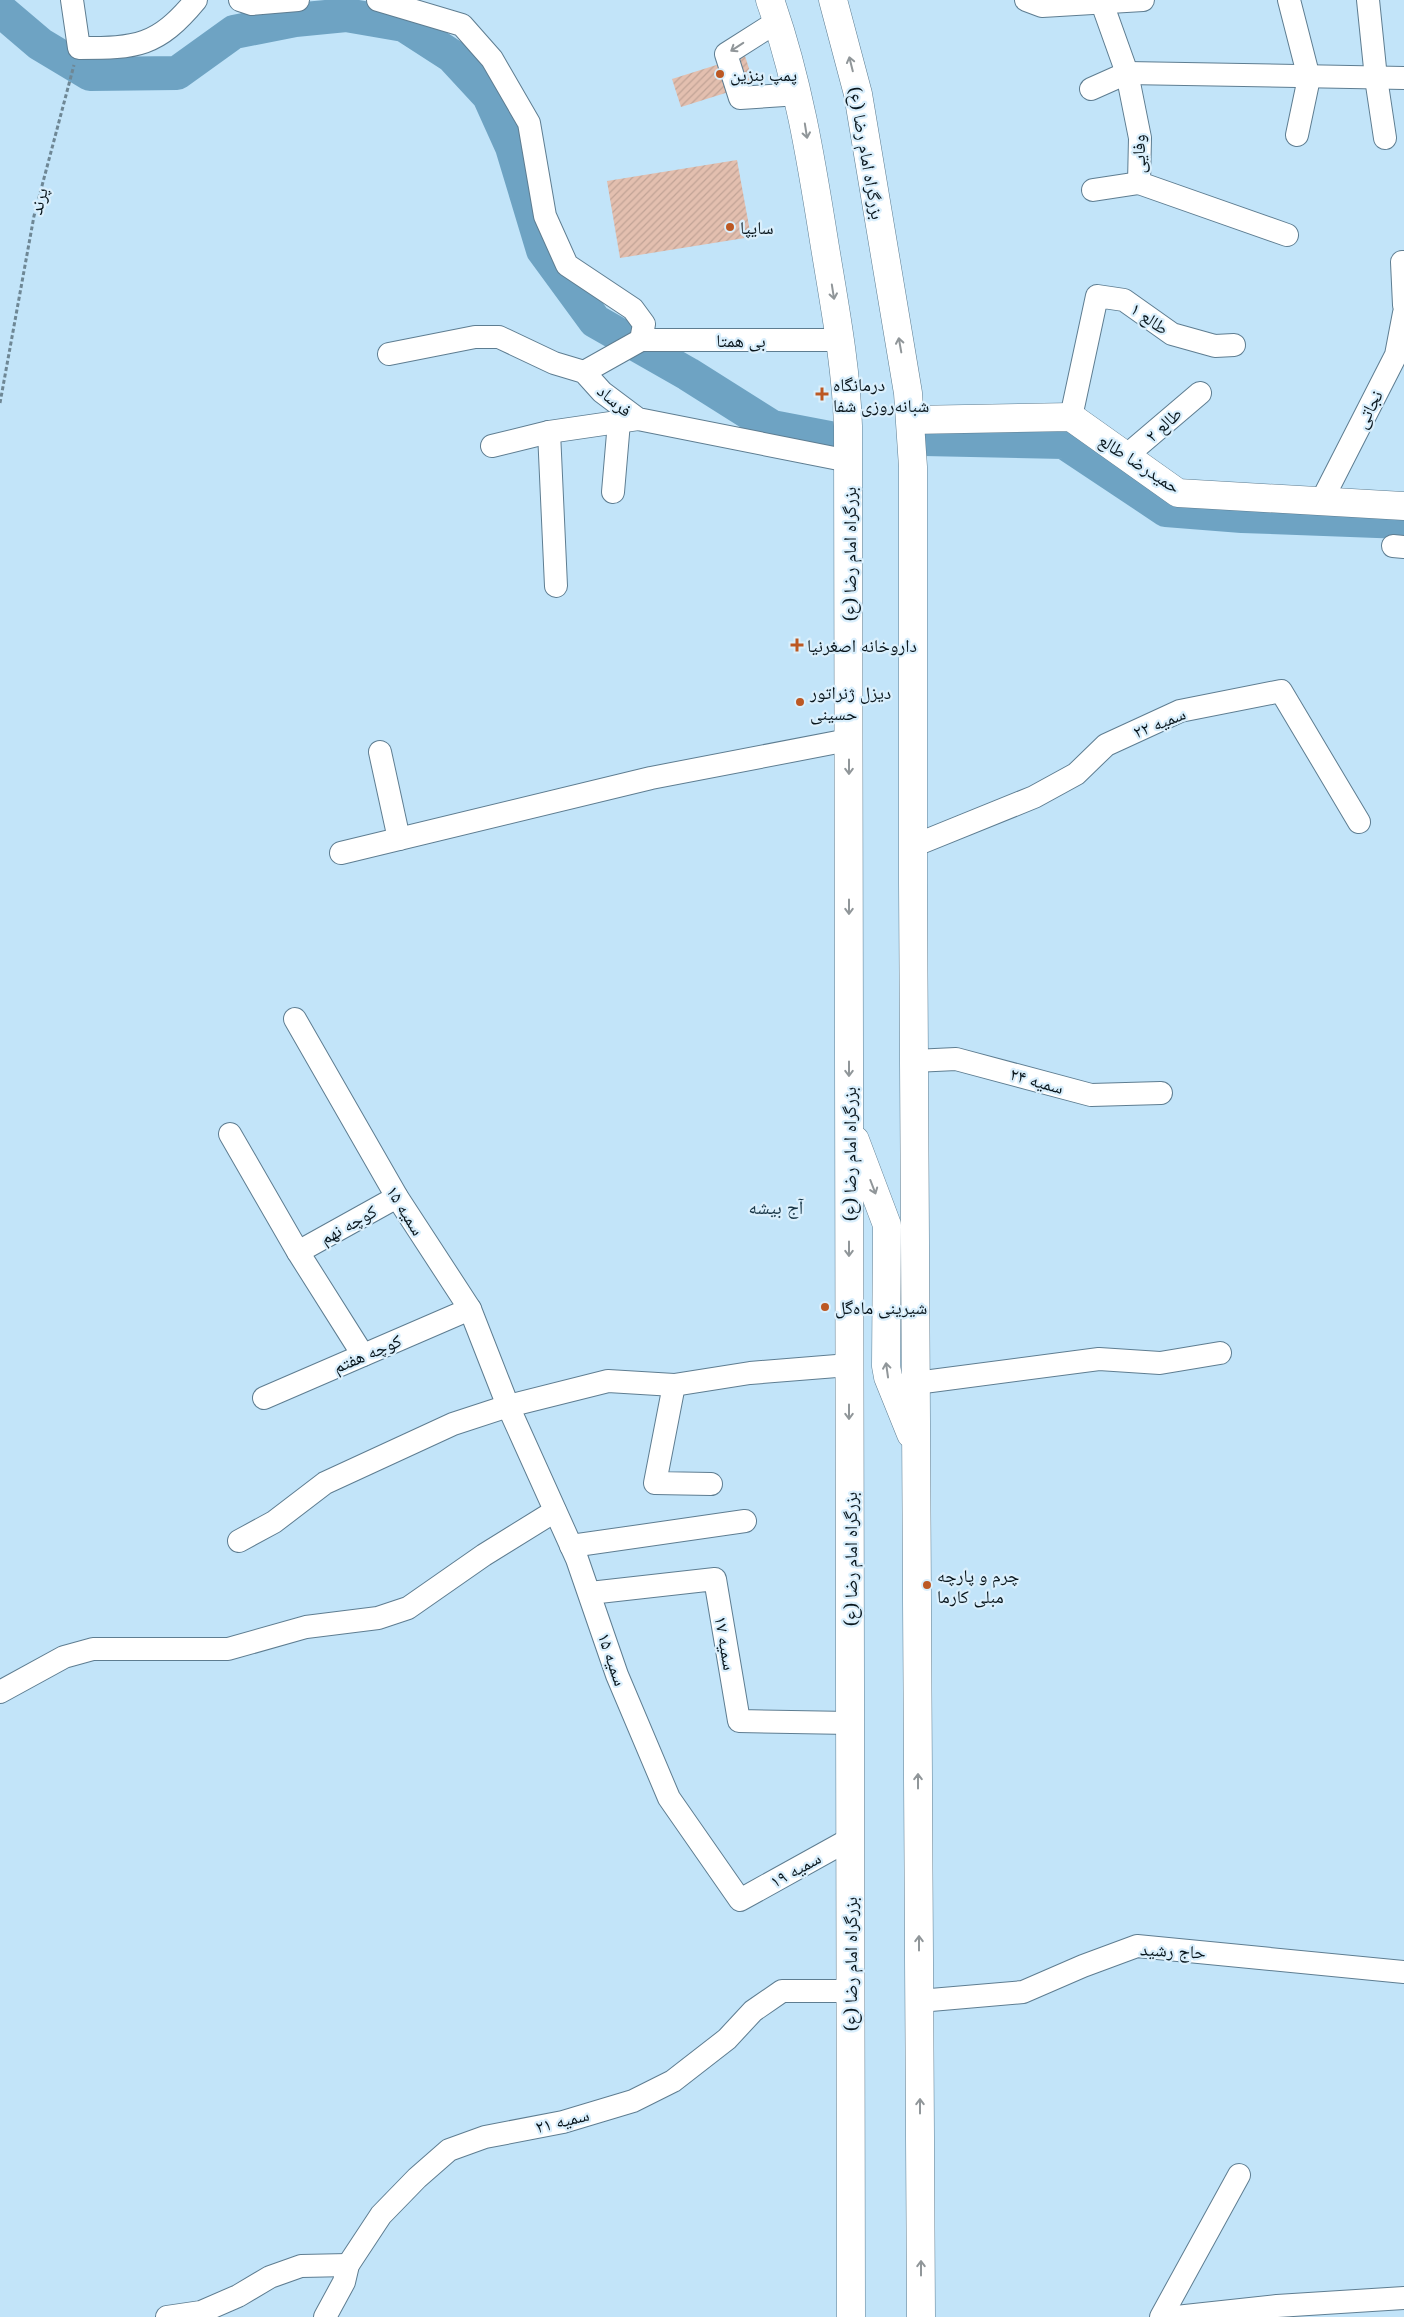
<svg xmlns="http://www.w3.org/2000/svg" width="1404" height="2317" font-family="'Noto Serif','Noto Naskh Arabic',serif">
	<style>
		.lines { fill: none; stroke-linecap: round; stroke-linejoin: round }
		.river { stroke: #6ea3c3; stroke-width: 34 }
		.building { fill: url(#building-hatch) }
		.minor-casing { stroke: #5e7d91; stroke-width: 24 }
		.major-casing { stroke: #5e7d91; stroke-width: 29 }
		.highway-casing { stroke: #5e7d91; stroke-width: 29 }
		.path { stroke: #6e8795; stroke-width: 3; stroke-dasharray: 4 2.5; stroke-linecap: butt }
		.minor { stroke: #fff; stroke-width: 22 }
		.major { stroke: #fff; stroke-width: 28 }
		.highway { stroke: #fff; stroke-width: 28 }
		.oneway { stroke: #909699 }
		.poi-dot { fill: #bc5823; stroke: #daeffc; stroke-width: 2 }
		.labels { text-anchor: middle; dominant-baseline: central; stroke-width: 4.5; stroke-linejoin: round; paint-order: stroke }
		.poi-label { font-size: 18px; fill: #09161d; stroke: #daeffc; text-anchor: start }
		.street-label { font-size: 18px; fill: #09161d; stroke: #daeffc }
		.neighbourhood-label { font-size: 19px; fill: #163445; stroke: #daeffc }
	</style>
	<defs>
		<pattern id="building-hatch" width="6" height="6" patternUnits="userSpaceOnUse" patternTransform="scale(1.25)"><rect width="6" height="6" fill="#e3bfaf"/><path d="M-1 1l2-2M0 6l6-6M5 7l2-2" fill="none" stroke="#c1a396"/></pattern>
	</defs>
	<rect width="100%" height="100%" fill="#c2e4f9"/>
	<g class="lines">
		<!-- river -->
		<g class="river">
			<polyline points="0,10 40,44 90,74 177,73 234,32 295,20 346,15 404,25 452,56 489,96 512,147 543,250 595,321 688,374 772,427 840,440"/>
			<polyline points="924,439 1064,442 1166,510 1242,516 1404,522"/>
		</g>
	</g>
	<!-- building -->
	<g class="building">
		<polygon points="745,56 754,84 681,107 672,79"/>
		<polygon points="737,160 751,237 620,258 607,181"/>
	</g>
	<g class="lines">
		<!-- minor casing -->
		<g class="minor-casing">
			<g id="minor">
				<path d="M72,0L79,48C137,48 157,47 196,0"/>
				<polyline points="240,0 252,4 298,0"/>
				<polyline points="378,0 462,25 492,59 529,123 545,216 567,265 633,309 644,324 641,340 584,372"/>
				<polyline points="1026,0 1042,6 1143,0"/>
				<polyline points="1289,0 1309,78 1297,135"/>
				<polyline points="1368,0 1376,78 1385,138"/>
				<polyline points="1102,3 1127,73 1140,138 1139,183 1287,235"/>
				<polyline points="778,21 726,54 740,98 799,94"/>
				<polyline points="1091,89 1127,73 1404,78"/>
				<polyline points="1093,190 1139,183"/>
				<polyline points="1404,262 1402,262 1404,305"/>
				<polyline points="641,340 840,340"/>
				<polyline points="389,354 475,337 499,337 554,363 584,372 602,392 638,419 849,461"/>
				<polyline points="1071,417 1097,296 1124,300 1172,334 1215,346 1234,345"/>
				<polyline points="549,432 556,586"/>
				<polyline points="492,446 549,432 638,419"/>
				<polyline points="1126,456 1200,393"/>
				<polyline points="613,492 619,422"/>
				<polyline points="1321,502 1396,355 1404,313"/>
				<polyline points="1393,546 1404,547"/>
				<polyline points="380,752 399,839"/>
				<polyline points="913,846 1034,797 1076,774 1106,745 1180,711 1281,691 1359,822"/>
				<polyline points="341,853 651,778 848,740"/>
				<polyline points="295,1019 397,1197 470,1309 508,1406 577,1559 617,1675 669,1798 740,1900 850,1839"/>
				<polyline points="914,1061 956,1059 1091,1095 1161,1093"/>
				<polyline points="230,1134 298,1252 363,1355"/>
				<polyline points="298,1252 397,1197"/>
				<polyline points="916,1383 1099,1359 1160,1363 1220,1353"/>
				<polyline points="674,1385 655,1483 711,1484"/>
				<polyline points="264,1398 470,1309"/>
				<polyline points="239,1541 274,1522 325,1483 453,1424 508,1406 608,1381 674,1385 750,1373 849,1365"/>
				<polyline points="571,1546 745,1521"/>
				<polyline points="590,1593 715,1579 739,1721 850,1723"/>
				<polyline points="0,1692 64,1657 93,1649 228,1649 306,1627 378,1618 408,1608 484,1555 555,1511"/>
				<polyline points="919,2001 1023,1992 1083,1966 1137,1946 1404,1972"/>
				<polyline points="167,2317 201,2312 238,2296 270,2277 301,2266 348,2265"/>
				<polyline points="325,2317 344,2282 348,2265 381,2215 417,2178 449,2150 485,2137 563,2122 633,2101 673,2081 727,2039 753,2011 782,1991 850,1991"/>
				<polyline points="1161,2317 1239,2175"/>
				<polyline points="1176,2317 1277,2306 1404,2298"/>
			</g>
		</g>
		<!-- major casing -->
		<g class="major-casing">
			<polyline id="major" points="911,420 1071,417 1178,493 1404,506"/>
		</g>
		<!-- highway casing -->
		<g class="highway-casing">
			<g id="highway">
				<path d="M770,0C798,79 811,159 824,241C834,303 846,364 848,426L851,2317"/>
				<polyline points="833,0 858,94 908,393 913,467 913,883 921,2317"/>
				<polyline points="855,1140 887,1225 886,1366 888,1377 911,1434"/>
			</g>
		</g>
		<!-- path -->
		<polyline class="path" points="0,403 34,216 74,65"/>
		<!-- minor -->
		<use href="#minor" class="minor"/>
		<!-- major -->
		<use href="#major" class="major"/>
		<!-- highway -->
		<use href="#highway" class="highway"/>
	</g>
	<!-- one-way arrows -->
	<defs><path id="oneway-shaft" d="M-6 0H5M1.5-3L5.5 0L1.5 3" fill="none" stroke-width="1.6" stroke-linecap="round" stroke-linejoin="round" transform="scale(1.25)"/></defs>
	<g class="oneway">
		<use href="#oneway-shaft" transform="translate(737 47) rotate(147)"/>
		<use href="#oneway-shaft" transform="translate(851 64) rotate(-104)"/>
		<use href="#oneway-shaft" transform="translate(806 131) rotate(81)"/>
		<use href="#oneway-shaft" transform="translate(833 292) rotate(81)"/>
		<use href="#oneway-shaft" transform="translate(900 345) rotate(-100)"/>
		<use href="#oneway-shaft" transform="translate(849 767) rotate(90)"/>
		<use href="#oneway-shaft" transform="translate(849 907) rotate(90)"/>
		<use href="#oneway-shaft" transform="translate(849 1069) rotate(90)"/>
		<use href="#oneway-shaft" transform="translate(873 1187) rotate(69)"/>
		<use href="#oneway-shaft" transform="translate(849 1249) rotate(90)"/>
		<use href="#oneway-shaft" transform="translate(887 1370) rotate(-98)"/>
		<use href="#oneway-shaft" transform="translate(849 1412) rotate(90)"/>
		<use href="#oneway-shaft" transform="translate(918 1781) rotate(-90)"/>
		<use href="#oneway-shaft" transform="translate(919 1943) rotate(-90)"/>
		<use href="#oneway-shaft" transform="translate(920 2106) rotate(-90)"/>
		<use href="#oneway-shaft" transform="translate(921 2268) rotate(-90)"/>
	</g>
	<!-- markers -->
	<g class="poi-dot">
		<circle cx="720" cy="74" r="5"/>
		<circle cx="730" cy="227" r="5"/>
		<path d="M819.5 386.5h5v5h5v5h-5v5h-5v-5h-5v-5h5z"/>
		<path d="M794.5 637.5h5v5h5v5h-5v5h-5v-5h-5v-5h5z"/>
		<circle cx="800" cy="702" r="5"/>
		<circle cx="825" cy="1307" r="5"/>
		<circle cx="927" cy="1585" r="5"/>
	</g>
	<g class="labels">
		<!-- poi labels -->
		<g class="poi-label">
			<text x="730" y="74">پمپ بنزین</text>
			<text x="740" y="227">سایپا</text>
			<text x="833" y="384">درمانگاه<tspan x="833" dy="21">شبانه‌روزی شفا</tspan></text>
			<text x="807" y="645">داروخانه اصغرنیا</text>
			<text x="810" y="692">دیزل ژنراتور<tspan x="810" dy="21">حسینی</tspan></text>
			<text x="835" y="1307">شیرینی ماه‌گل</text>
			<text x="937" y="1575">چرم و پارچه<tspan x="937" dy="21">مبلی کارما</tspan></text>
		</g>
		<!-- street labels -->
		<g class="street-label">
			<text transform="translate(867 153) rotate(80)">بزرگراه امام رضا (ع)</text>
			<text transform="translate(1138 154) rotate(-91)">وفایی</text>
			<text transform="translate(38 201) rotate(-76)">پرند</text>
			<text transform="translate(1150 318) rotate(35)">طالع ۱</text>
			<text x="741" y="340">بی همتا</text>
			<text transform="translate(615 400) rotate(40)">فرساد</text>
			<text transform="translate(1368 409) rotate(-63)">نجاتی</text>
			<text transform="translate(1163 424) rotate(-42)">طالع ۲</text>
			<text transform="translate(1140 463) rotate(33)">حمیدرضا طالع</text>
			<text transform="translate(849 554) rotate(-90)">بزرگراه امام رضا (ع)</text>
			<text transform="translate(1159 722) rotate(-22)">سمیه ۲۲</text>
			<text transform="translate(1037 1080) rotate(16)">سمیه ۲۴</text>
			<text transform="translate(849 1154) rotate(-90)">بزرگراه امام رضا (ع)</text>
			<text transform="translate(406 1210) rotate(58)">سمیه ۱۵</text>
			<text transform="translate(348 1224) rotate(-29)">کوچه نهم</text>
			<text transform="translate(367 1353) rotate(-23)">کوچه هفتم</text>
			<text transform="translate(850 1559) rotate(-90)">بزرگراه امام رضا (ع)</text>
			<text transform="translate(726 1643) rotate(80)">سمیه ۱۷</text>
			<text transform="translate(613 1659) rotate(71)">سمیه ۱۵</text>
			<text transform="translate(795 1869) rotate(-29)">سمیه ۱۹</text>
			<text transform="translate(1173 1950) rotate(3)">حاج رشید</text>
			<text transform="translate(850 1964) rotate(-90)">بزرگراه امام رضا (ع)</text>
			<text transform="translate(562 2120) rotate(-14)">سمیه ۲۱</text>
		</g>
		<!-- neighbourhood labels -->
		<g class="neighbourhood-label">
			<text x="776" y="1207">آج بیشه</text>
		</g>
	</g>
</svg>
